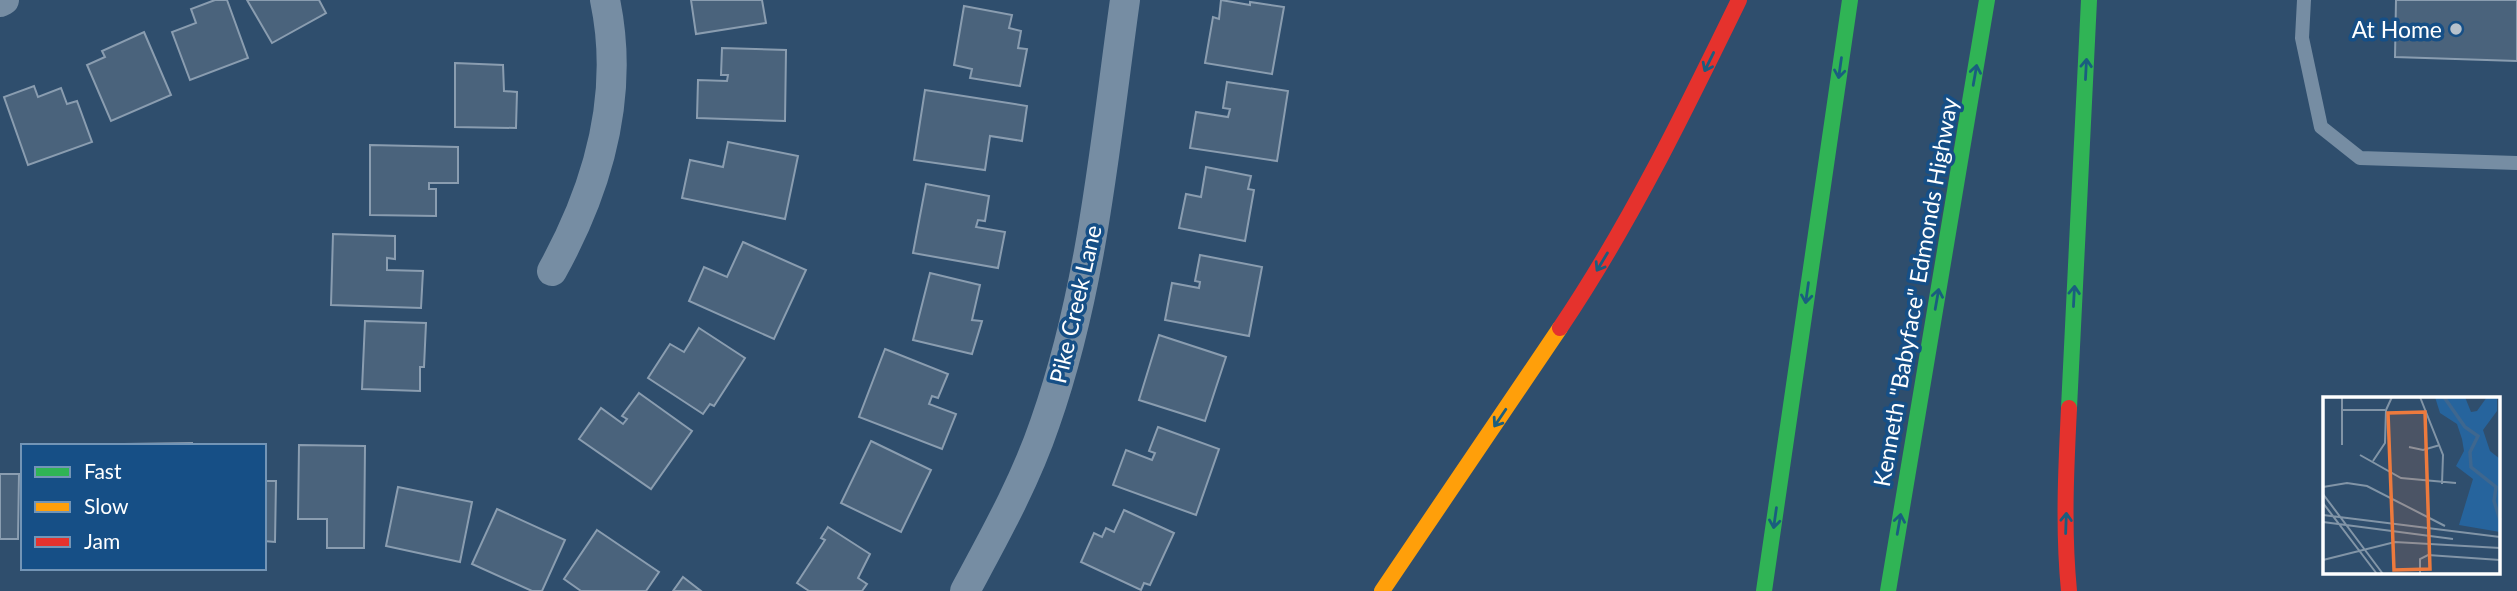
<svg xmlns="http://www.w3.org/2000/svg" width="2517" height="591" font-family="Lato,sans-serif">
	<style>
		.building { fill: #4a637c; stroke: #8a9db0; stroke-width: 2 }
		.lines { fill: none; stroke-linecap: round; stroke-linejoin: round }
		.lane { stroke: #768da3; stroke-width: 14 }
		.street { stroke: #768da3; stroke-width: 30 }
		.fast { stroke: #30b455; stroke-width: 16 }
		.slow { stroke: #ff9f0a; stroke-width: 16 }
		.jam { stroke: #e5322d; stroke-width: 16 }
		.oneway { stroke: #1a5e7f }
		.poi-dot { fill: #b6c1cc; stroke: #164f86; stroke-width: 2.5 }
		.labels { text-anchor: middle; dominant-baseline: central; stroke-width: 7; stroke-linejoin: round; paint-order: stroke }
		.poi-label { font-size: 23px; fill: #fff; stroke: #164f86; text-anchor: end }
		.street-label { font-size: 23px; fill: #fff; stroke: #164f86 }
		.inset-river { fill: none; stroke: #3e678f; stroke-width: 3.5 }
		.inset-road { fill: none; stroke: #8295a7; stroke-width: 2 }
		.view { fill: #ed7a3d; fill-opacity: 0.15; stroke: #ed7a3d; stroke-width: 3.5 }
		.inset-edge { fill: none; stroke: #fff; stroke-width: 3.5 }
	</style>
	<rect width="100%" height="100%" fill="#2f4e6d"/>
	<!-- building -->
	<g class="building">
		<polygon points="215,0 227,0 248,58 190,80 172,32 196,23 191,9"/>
		<polygon points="247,0 319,0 326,13 272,43"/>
		<polygon points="691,0 762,0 766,23 696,34"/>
		<polygon points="1221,0 1250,5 1250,2 1284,7 1272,74 1205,63 1213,17 1219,19"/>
		<polygon points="2396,0 2517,0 2517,61 2395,57"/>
		<polygon points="964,6 1012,15 1009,28 1021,31 1018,48 1027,49 1020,86 970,78 972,69 954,65"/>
		<polygon points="144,32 171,95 111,121 87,65 105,57 102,51"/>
		<polygon points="722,48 786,50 785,121 697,118 698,80 727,81 728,75 721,75"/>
		<polygon points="455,63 503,65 504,91 517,92 516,128 455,127"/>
		<polygon points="1227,82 1288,91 1277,161 1190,148 1196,112 1228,117 1230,109 1223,108"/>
		<polygon points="34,86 38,97 61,88 67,104 77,101 92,142 28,165 4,97"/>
		<polygon points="925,90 1027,106 1022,141 990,136 985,170 914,160"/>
		<polygon points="728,142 798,156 785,219 682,198 690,160 723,167"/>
		<polygon points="370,145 458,147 458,183 429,183 429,189 436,189 436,216 370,215"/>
		<polygon points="1206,167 1251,176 1248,189 1254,190 1245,241 1179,228 1186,194 1201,197"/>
		<polygon points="926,184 989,196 985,221 978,220 976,227 1005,232 998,268 913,253"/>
		<polygon points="333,234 395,236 395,259 387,258 387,270 423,271 421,308 331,305"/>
		<polygon points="743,242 806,270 774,339 689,301 704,267 727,277"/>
		<polygon points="1200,255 1262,267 1249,336 1165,320 1172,283 1199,288 1200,282 1195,281"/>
		<polygon points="930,273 980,285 972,320 982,321 972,354 913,340"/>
		<polygon points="365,321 426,323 424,367 420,367 420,391 362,389"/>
		<polygon points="699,328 745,358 714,406 710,404 703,414 648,378 670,344 684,352"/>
		<polygon points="1159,335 1226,357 1205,421 1139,400"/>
		<polygon points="885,349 948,374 938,398 932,396 929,404 956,414 942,449 859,417"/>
		<polygon points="639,393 692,431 651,489 579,439 601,408 623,424 627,419 622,416"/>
		<polygon points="1158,427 1219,449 1196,515 1113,485 1126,450 1152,460 1155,453 1149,451"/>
		<polygon points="871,441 931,470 901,532 841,503"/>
		<polygon points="192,443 192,446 125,446 125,444"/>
		<polygon points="299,445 365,446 364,548 327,548 327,519 298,519"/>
		<polygon points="0,474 19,474 18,539 0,539"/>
		<polygon points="264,481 276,481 275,542 264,541"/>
		<polygon points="398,487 472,502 460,562 386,546"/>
		<polygon points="497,509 565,540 542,591 532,591 472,564"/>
		<polygon points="1124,510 1174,533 1150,585 1144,583 1141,590 1081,562 1094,533 1102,537 1106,528 1114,532"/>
		<polygon points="828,527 870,554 858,578 867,584 862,591 809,591 797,583 825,540 821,538"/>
		<polygon points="597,530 659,572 646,591 581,591 564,579"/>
		<polygon points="683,577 701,591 673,591"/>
	</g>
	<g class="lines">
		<!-- lane -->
		<polyline class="lane" points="2304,0 2302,38 2321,127 2360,158 2517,163"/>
		<!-- street -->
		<g class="street">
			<polyline points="0,2 4,0"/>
			<path d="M552,271C598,188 625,95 605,0"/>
			<path d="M965,591C994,537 1025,482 1045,423C1093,287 1105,142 1125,0"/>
		</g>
		<!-- fast -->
		<g class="fast">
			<polyline points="2069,408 2089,0"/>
			<polyline points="1764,591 1850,0"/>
			<polyline points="1888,591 1987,0"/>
		</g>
		<!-- slow -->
		<polyline class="slow" points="1382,591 1560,328"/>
		<!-- jam -->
		<g class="jam">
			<path d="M1560,328C1630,224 1684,113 1739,0"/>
			<path d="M2069,408C2066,469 2063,530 2069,591"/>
		</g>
	</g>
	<!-- one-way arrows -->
	<defs><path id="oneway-shaft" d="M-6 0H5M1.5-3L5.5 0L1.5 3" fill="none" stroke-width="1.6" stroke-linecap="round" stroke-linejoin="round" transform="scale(1.75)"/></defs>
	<g class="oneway">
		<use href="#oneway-shaft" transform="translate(1709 62) rotate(116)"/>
		<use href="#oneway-shaft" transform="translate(1840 68) rotate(98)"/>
		<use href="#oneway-shaft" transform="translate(2086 69) rotate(-87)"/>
		<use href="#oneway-shaft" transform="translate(1975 75) rotate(-80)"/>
		<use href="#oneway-shaft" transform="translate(1602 262) rotate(121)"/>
		<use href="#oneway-shaft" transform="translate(1807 293) rotate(98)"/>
		<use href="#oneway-shaft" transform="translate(2074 296) rotate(-87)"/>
		<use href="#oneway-shaft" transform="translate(1937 299) rotate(-80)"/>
		<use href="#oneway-shaft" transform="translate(1500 418) rotate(124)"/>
		<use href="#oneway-shaft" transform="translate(1775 518) rotate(98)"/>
		<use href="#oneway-shaft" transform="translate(2066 523) rotate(-88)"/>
		<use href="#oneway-shaft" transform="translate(1899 524) rotate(-80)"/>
	</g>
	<!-- markers -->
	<circle class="poi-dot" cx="2456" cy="29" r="7"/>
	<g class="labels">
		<!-- poi labels -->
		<g class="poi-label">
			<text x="2442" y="29">At Home</text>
		</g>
		<!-- street labels -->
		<g class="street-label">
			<text transform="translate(1915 292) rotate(-80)">Kenneth "Babyface" Edmonds Highway</text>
			<text transform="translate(1075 304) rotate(-77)">Pike Creek Lane</text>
		</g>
	</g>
	<!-- overview -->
	<g transform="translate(2323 397)">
		<rect width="177" height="177" fill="#2f4e6d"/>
		<path d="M112,0H142L148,15L154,14L164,0H174V14L160,33L167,54L177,62V135L136,128L150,82L133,69L141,54L139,42L134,27L117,16Z" fill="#26649d"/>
		<path class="inset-river" d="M121,0L142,30L155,39L147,55L148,70L173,90L171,104L177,123"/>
		<path class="inset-road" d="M19,0V48M97,0L120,58L119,87M19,13H62M86,50L100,53L117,48M37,58L78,81L133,86M50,64L62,46L63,13L69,0M0,90L24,86L44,89L122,129M0,97L60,177M0,106L54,177M0,118L177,140M0,125L130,142M0,163L72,145L177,151M97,177V162L105,158L177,163"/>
		<path class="view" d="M102,15L107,172L71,173L65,16Z"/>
		<rect width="177" height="177" class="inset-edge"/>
	</g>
	<!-- legend -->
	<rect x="21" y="444" width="245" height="126" fill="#164f86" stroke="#7395b6" stroke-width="2"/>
	<rect x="35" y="467" width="35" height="10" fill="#30b455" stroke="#7395b6" stroke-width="2"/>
	<text x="84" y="479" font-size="21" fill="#ffffff">Fast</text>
	<rect x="35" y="502" width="35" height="10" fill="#ff9f0a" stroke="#7395b6" stroke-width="2"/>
	<text x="84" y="514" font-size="21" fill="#ffffff">Slow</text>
	<rect x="35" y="537" width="35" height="10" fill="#e5322d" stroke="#7395b6" stroke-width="2"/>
	<text x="84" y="549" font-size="21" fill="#ffffff">Jam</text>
</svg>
